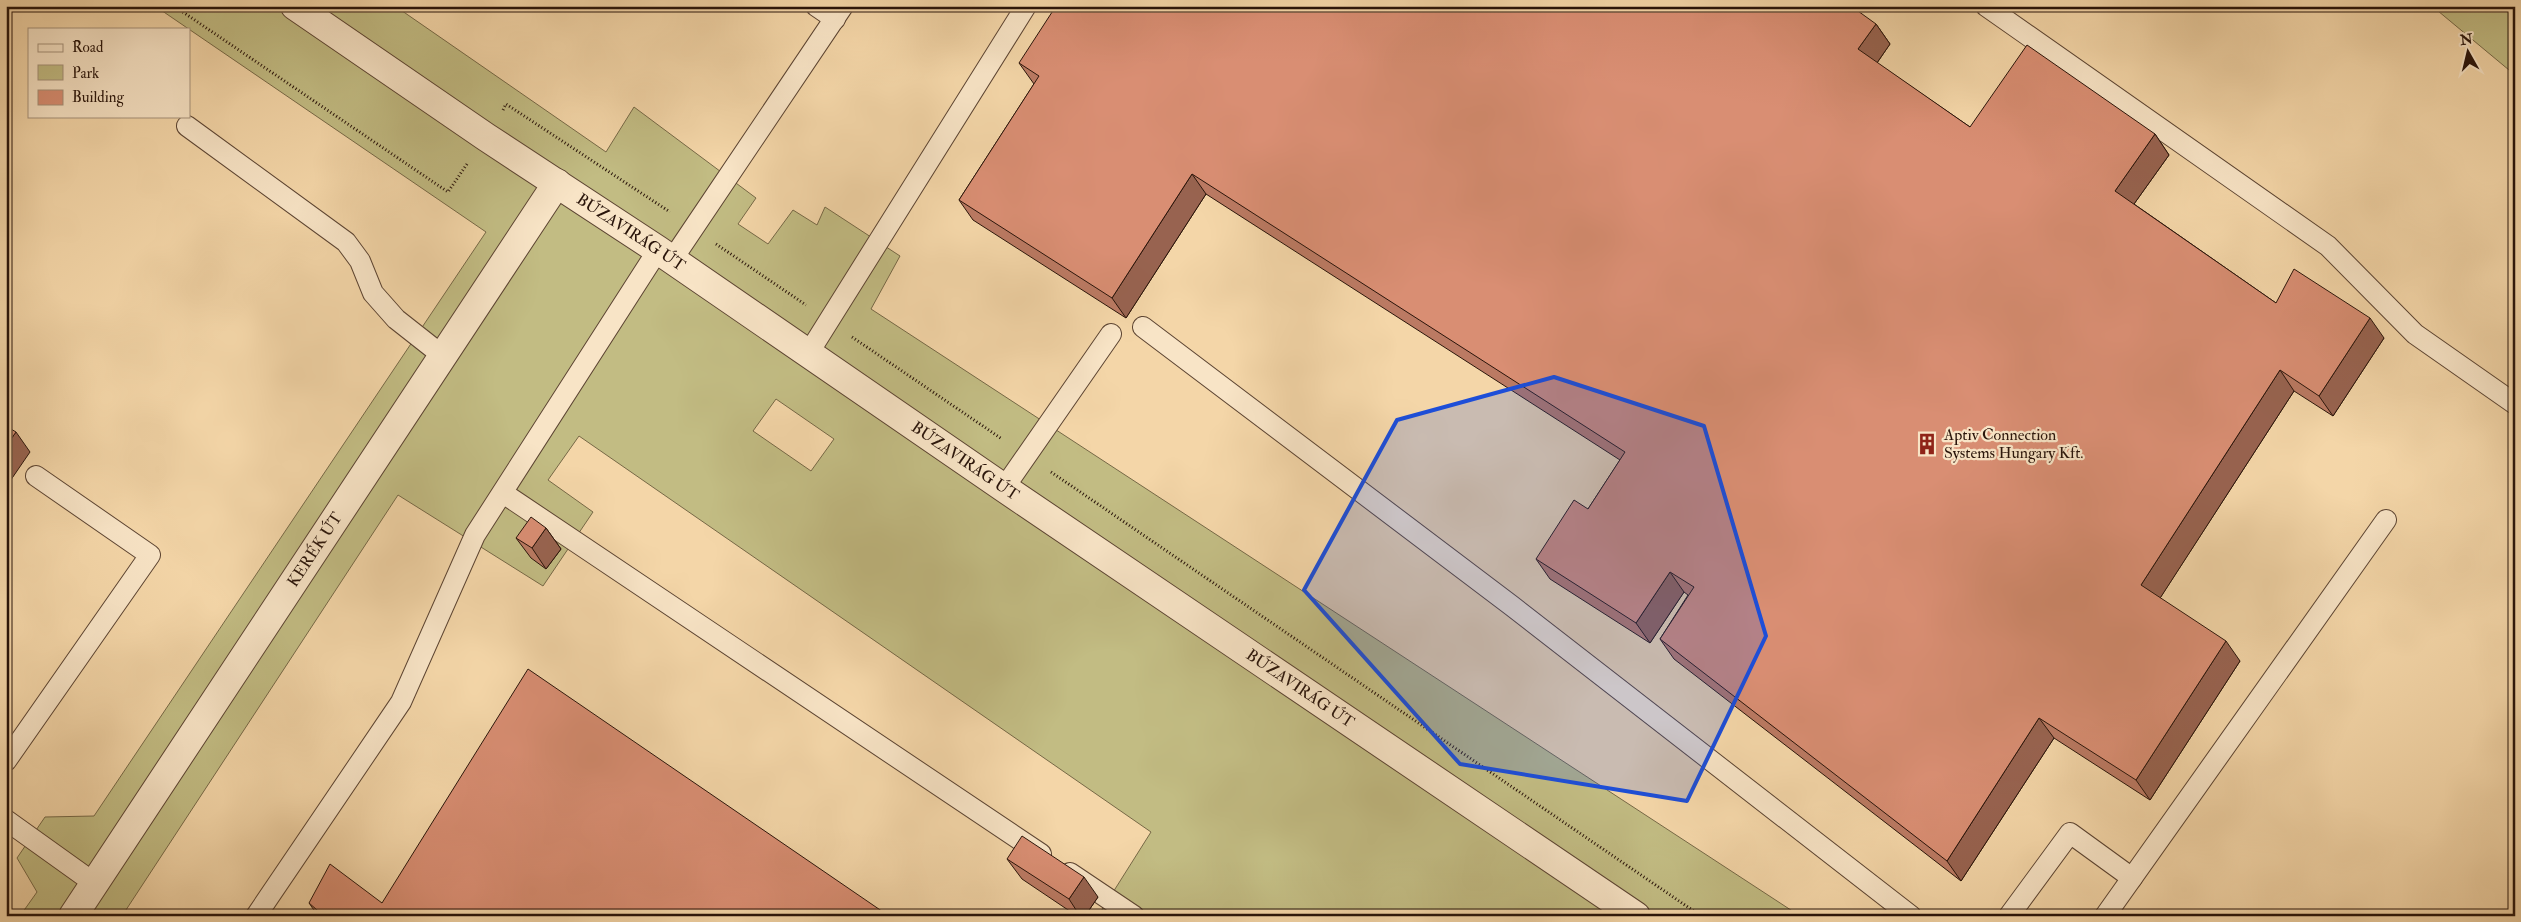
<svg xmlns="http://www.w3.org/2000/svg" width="2521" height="922" font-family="'IM FELL Double Pica',serif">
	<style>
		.green { fill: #c2bc83; stroke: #766846; fill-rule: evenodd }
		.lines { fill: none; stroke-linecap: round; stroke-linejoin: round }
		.lane-casing { stroke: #5c4432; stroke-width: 22 }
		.street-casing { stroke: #5c4432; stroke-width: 30 }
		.path { stroke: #29140a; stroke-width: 3; stroke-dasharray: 1 2.5; stroke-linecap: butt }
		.lane { stroke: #f8e4c6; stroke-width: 20 }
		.street { stroke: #f8e4c6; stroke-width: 28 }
		.wall { fill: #bb7a63; stroke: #29140a }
		.shaded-wall { fill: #986350; stroke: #29140a }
		.building { fill: #d98e73; stroke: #29140a }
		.marked { fill: #1d4ed8; fill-opacity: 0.2; stroke: #1d4ed8; stroke-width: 4; stroke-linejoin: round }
		.labels { text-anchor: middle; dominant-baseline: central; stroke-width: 4.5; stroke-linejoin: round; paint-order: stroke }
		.street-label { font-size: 16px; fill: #29140a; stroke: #f8e4c6 }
		.poi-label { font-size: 16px; fill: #29140a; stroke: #f8e4c6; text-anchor: start }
	</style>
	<rect width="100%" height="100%" fill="#f4d6a8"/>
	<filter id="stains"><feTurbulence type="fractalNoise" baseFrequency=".004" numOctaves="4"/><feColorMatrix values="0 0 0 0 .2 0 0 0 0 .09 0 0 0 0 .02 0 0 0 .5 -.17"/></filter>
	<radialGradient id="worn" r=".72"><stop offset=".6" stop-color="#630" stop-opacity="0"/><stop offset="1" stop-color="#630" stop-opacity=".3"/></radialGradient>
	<!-- green -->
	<g class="green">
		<path d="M155,6H395L606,152L634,107L756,198L738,224L768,244L793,210L817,225L825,207L900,256L871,309L1800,916H1098L1151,832L579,436L548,480L593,512L543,586L398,495L122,916H20L37,892L17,858L45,817L94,816L486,232ZM776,399L834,439L811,471L753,431Z"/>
		<polygon points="2432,6 2515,6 2515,75"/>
	</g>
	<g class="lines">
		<!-- lane casing -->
		<g class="lane-casing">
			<g id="lane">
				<polyline points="816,6 835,19"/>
				<polyline points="1986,6 2328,246 2415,334 2515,404"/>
				<polyline points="187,126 346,242 360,261 373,293 396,319 443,356"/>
				<polyline points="672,260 843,6"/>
				<polyline points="1143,327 1512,606 1911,916"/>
				<polyline points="808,354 1026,6"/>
				<polyline points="1004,488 1111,334"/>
				<polyline points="503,493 1041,854"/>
				<polyline points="6,761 150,555 36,476"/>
				<polyline points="6,820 94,883"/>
				<polyline points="1070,873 1134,916"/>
				<polyline points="256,916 401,702 475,535 658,250"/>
				<polyline points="2009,916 2070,833 2132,878"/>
				<polyline points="2105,916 2386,520"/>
			</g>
		</g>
		<!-- street casing -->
		<g class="street-casing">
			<g id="street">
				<path id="s1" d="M295,6L486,137L658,250L1004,488L1636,916"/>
				<path id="s2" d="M73,916L557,183"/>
			</g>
		</g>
		<!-- path -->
		<g class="path">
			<polyline points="174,6 448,192 467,164"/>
			<polyline points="503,110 506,104 670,212"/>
			<polyline points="716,244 806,305"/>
			<polyline points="852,337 1002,439"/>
			<polyline points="1051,472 1701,916"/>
		</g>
		<!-- lane -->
		<use href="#lane" class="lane"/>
		<!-- street -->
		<use href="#street" class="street"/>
	</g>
	<!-- wall -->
	<g class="wall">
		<polygon points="1876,24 1890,44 1877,63 1970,127 2155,134 2169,155 2134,204 2276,303 2384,338 2333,416 2294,391 2160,598 2240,661 2150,800 2054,738 1961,881 1674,659 1660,639 1688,595 1684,592 1650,643 1550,579 1536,559 1588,509 1620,460 1206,194 1126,318 973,220 959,200 1034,84 1019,63"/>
		<polygon points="546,528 561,549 546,569 531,558 516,538"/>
		<polygon points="1007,859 1098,897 1085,916 1077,916 1022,879"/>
		<polygon points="309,903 382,903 889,916 318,916"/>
	</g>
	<!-- shaded-wall -->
	<g class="shaded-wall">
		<polygon points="1876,24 1890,44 1872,70 1858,49"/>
		<polygon points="2155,134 2169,155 2129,211 2115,191"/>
		<polygon points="1192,174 1206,194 1126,318 1112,298"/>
		<polygon points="2370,318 2384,338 2333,416 2319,396"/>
		<polygon points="2280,370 2294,391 2155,606 2141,585"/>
		<polygon points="16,432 30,452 6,487 6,446"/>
		<polygon points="546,528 561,549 546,569 532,548"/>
		<polygon points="1670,572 1684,592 1650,643 1636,623"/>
		<polygon points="2226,641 2240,661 2150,800 2136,780"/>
		<polygon points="2039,718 2054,738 1961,881 1947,861"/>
		<polygon points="1084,877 1098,897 1085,916 1080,916 1069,899"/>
	</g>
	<!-- building -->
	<g class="building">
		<polygon points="1056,6 1851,6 1876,24 1858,49 1970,127 2027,45 2155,134 2115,191 2276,303 2294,269 2370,318 2319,396 2280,370 2141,585 2226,641 2136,780 2039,718 1947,861 1660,639 1694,587 1670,572 1636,623 1536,559 1574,500 1588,509 1625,452 1192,174 1112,298 959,200 1039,76 1019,63"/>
		<polygon points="6,426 16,432 6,446"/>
		<polygon points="531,517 546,528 532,548 516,538"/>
		<polygon points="528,669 889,916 324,916 309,903 330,864 382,903"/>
		<polygon points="1022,836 1084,877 1069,899 1007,859"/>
	</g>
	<!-- marked area -->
	<path class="marked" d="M1554,377L1704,426L1766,636L1687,801L1460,764L1304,590L1397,420Z"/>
	<!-- icons -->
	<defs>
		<g id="building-bare" transform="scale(1.725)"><path d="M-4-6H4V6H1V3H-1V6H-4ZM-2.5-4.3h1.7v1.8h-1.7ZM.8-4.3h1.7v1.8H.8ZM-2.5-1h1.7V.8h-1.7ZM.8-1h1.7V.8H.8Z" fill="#8f2418" stroke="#f8e4c6" stroke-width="2.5" paint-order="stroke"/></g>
	</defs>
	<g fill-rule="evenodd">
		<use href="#building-bare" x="1927" y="444"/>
	</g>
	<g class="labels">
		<!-- street labels -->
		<g class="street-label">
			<text stroke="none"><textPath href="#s1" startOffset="405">BÚZAVIRÁG ÚT</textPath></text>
			<text stroke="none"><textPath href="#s1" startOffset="810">BÚZAVIRÁG ÚT</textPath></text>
			<text stroke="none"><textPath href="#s2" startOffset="439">KERÉK ÚT</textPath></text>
			<text stroke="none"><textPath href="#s1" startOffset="1215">BÚZAVIRÁG ÚT</textPath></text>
		</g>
		<!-- poi labels -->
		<g class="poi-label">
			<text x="1944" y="435">Aptiv Connection<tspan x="1944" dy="18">Systems Hungary Kft.</tspan></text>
		</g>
	</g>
	<!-- margin -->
	<rect width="2521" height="922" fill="none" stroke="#f4d6a8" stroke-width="25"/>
	<rect x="8" y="8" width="2506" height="907" fill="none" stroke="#29140a" stroke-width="2.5"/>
	<rect x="12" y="12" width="2496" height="897" fill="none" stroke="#29140a"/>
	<!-- legend -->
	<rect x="28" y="28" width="162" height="90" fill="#f8e4c6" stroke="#a5917b"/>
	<rect x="38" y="44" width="25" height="8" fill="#f8e4c6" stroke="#a5917b"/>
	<text x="72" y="52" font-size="15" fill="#29140a">Road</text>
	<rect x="38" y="65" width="25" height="15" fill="#c2bc83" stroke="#a5917b"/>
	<text x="72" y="78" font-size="15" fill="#29140a">Park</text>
	<rect x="38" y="90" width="25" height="15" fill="#d98e73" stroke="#a5917b"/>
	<text x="72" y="102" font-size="15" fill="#29140a">Building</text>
	<!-- north arrow -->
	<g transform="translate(2468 52) rotate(352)" stroke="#f8e4c6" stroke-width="4" paint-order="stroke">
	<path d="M0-4L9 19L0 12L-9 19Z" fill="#29140a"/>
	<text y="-8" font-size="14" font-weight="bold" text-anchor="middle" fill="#29140a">N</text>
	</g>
	<rect width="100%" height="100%" filter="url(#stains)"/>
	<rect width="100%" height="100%" fill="url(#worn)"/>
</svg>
